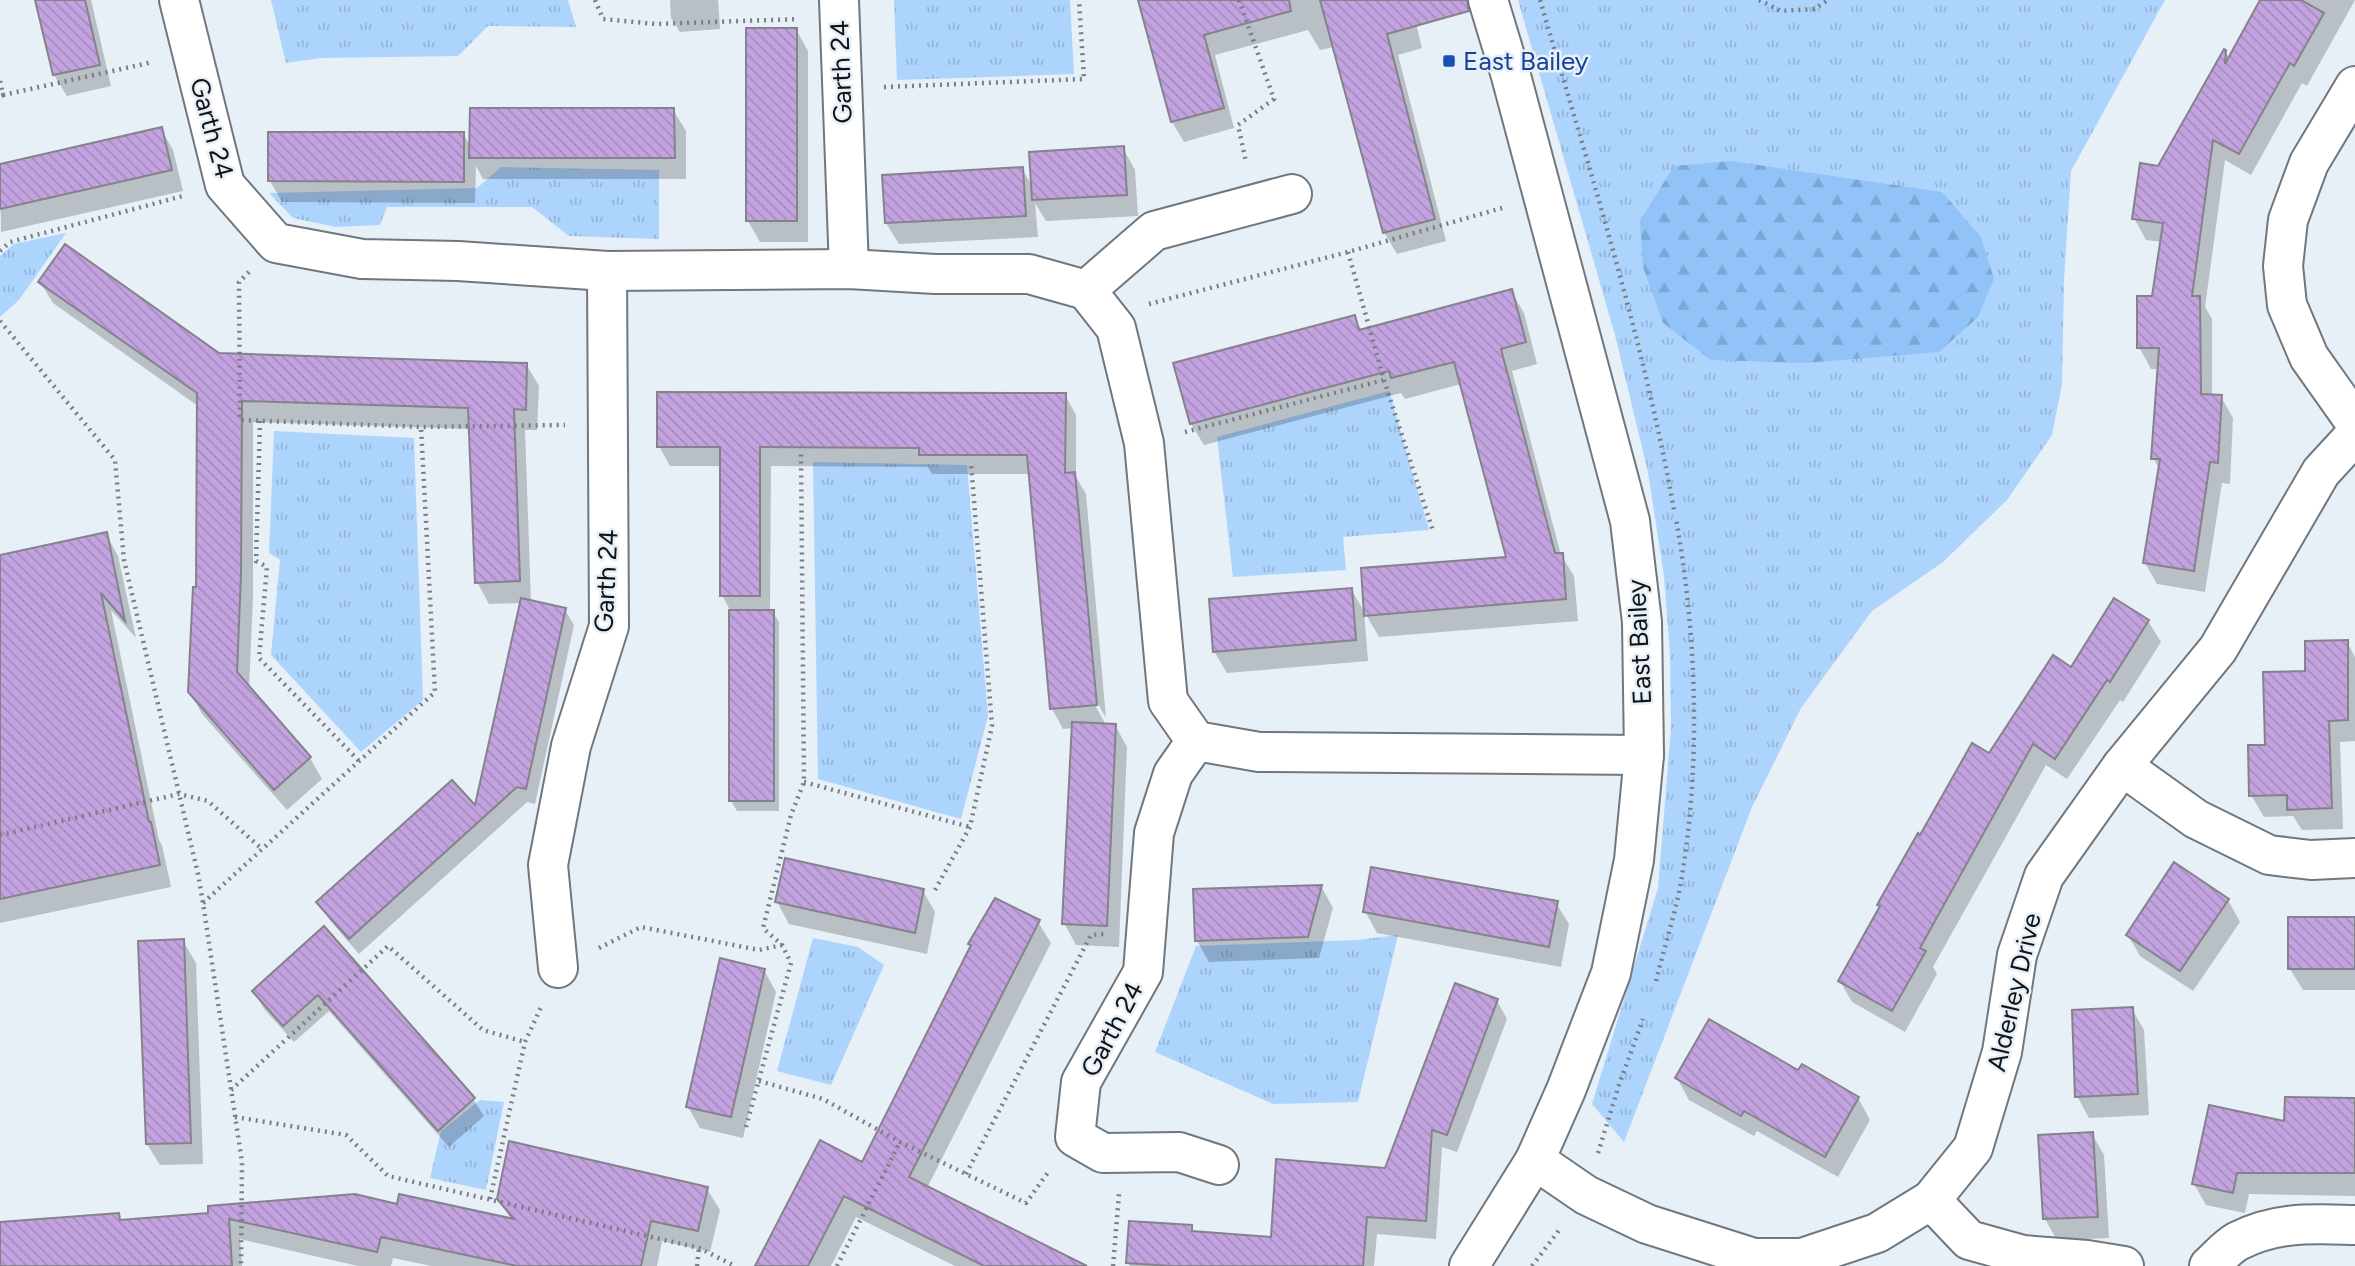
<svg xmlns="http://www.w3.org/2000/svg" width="2355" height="1266" font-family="Figtree,sans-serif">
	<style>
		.grass { fill: url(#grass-tufts) }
		.forest { fill: url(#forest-firs) }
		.shadow { fill: #0003 }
		.building { fill: url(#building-back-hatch); stroke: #86828a; stroke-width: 2 }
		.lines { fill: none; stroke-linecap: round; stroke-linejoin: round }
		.minor-casing { stroke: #70777e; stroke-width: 42 }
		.path { stroke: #797e84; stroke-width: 4.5; stroke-dasharray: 2 5; stroke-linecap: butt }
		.minor { stroke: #fff; stroke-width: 38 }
		.transit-dot { fill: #1a4fb4; stroke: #e7eff7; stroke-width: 2.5 }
		.labels { text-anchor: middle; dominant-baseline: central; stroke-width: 5; stroke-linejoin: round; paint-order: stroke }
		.transit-label { font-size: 26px; fill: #164399; stroke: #e7eff7; text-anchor: start }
		.street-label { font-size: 26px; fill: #111417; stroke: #e7eff7 }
	</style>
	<defs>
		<pattern id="grass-tufts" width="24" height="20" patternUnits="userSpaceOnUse" patternTransform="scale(1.75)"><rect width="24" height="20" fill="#add4fd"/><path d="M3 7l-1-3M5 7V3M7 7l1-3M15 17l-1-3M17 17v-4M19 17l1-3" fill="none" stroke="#94b5d8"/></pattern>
		<pattern id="forest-firs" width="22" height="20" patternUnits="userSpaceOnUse" patternTransform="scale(1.75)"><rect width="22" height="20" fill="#91c3f8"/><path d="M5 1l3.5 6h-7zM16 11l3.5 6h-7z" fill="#7ca7d4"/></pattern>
		<pattern id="building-back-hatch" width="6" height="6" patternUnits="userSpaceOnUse" patternTransform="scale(1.75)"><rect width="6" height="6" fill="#c2a3e0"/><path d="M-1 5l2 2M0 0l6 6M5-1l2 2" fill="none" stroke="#a68bbf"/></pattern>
	</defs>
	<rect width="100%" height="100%" fill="#e7eff7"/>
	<!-- grass -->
	<g class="grass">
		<polygon points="271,0 568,0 576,27 488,26 458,56 321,58 286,63"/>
		<polygon points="894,0 1070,0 1074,74 897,80"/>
		<polygon points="1518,0 2165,0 2071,171 2064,280 2062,384 2052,435 2007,500 1943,562 1872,611 1801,708 1752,807 1624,1142 1592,1104 1658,888 1671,729 1670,654 1664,576 1648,472 1615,335"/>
		<polygon points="501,167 659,170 659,239 569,236 532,207 387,207 380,225 336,227 293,218 269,193 477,188"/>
		<polygon points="66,233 19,300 0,317 0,256 14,244"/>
		<polygon points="1389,391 1429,530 1343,537 1346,570 1233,577 1217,437"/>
		<polygon points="274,431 414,438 423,700 361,752 271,655 280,560 269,553"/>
		<polygon points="813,462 967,465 988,716 961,819 818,779"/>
		<polygon points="1398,935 1358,1102 1273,1104 1155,1052 1196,946 1357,940"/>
		<polygon points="813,938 858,947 884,965 831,1085 777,1071"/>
		<polygon points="480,1100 504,1102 486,1190 430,1178 441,1131"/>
	</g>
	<!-- forest -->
	<polygon class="forest" points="1731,161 1942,192 1981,237 1994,279 1978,317 1939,352 1804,363 1711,360 1663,323 1643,267 1640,221 1674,166"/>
	<!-- shadow -->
	<g class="shadow">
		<polygon points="37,0 91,0 111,86 67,96 54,75"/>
		<polygon points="670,0 718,0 720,29 680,32 671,18"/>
		<polygon points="1140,0 1410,0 1422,48 1398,55 1446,241 1397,254 1384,232 1334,47 1320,50 1308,30 1215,55 1234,128 1184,142 1172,122"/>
		<polygon points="2261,0 2355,0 2307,86 2302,83 2251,175 2225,160 2205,307 2212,319 2212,396 2221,397 2233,418 2230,484 2222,483 2205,592 2157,584 2145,563 2160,470 2153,458 2159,369 2151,369 2139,347 2154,298 2162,242 2146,240 2134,218 2159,168 2225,51 2230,59"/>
		<polygon points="796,29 808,51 808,242 760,242 748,221"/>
		<polygon points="673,110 686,131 686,179 483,179 476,166 475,203 282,202 270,181 463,134 471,147"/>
		<polygon points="161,129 173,150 183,191 1,232 0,166"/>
		<polygon points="1123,148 1135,170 1138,216 1046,221 1035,203 1038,237 899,244 886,223 1022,169 1033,187"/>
		<polygon points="40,282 219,355 526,364 539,386 537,430 525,430 531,602 565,610 574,625 535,804 527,802 359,954 328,918 319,902 476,809 522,603 489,604 477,582 471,429 253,422 253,598 249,688 310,758 322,779 287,810 202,714 190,692 197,588 198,406 53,303"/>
		<polygon points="1511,291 1524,313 1537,364 1512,371 1561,555 1574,576 1578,621 1379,637 1364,611 1368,661 1227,673 1214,651 1351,589 1366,615 1508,559 1461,384 1405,399 1401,393 1204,445 1191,424 1354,317 1362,331"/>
		<polygon points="1065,395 1076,415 1076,477 1086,494 1106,718 1094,697 1091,698 1106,725 1115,725 1127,747 1119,947 1076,945 1064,923 1073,728 1063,729 1052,709 1030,474 932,474 928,467 771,466 770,612 773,612 779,622 779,811 737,811 731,801 731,612 722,595 721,466 670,466 659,446"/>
		<polygon points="106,534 118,556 136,638 111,610 159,840 162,845 171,887 0,923 0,556"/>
		<polygon points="2148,621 2161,642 2123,702 2120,700 2067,779 2046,765 1933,967 1937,974 1905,1032 1852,1002 1840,981 1881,908 1879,905 1921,837 1989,755 2072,670"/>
		<polygon points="2347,642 2355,657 2355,741 2340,742 2343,829 2302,830 2293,816 2264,817 2251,795 2307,673"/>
		<polygon points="1321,886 1333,908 1319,958 1209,962 1197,941"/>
		<polygon points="923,891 935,912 927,954 789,924 777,902"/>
		<polygon points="2228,900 2240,922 2193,991 2140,956 2128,935"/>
		<polygon points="1556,903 1569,924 1561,967 1377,933 1365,911"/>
		<polygon points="2355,919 2355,990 2303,990 2290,969"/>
		<polygon points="1038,922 1051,943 927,1188 1081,1266 955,1266 856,1217 831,1266 759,1266 863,1164 972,947 970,944"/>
		<polygon points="324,928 473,1099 484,1116 449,1147 329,1011 294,1042 264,1009 254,991"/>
		<polygon points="183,941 196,963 203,1164 160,1165 147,1144"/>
		<polygon points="764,970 776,992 743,1138 700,1128 688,1107"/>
		<polygon points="1497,1001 1507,1019 1457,1152 1442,1147 1436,1239 1377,1234 1374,1266 1130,1266 1128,1262 1191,1227 1194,1233 1272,1238 1387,1169"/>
		<polygon points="2132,1009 2144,1030 2149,1115 2089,1118 2077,1096"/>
		<polygon points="1799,1072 1858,1098 1870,1120 1838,1177 1757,1131 1754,1136 1689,1100 1677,1078"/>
		<polygon points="2355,1099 2355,1196 2249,1194 2245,1213 2206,1205 2194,1184 2286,1123"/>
		<polygon points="2092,1134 2104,1155 2109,1238 2057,1240 2045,1219"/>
		<polygon points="707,1189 720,1210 710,1252 662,1241 657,1266 431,1266 393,1258 391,1266 358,1266 240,1239 242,1266 0,1266 0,1224 118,1215 122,1221 399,1206 511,1220 499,1198"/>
	</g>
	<!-- building -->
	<g class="building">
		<polygon points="35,0 85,0 100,65 53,75"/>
		<polygon points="1138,0 1289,0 1291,11 1204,35 1224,108 1171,122"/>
		<polygon points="1320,0 1467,0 1469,11 1387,34 1435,219 1383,233"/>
		<polygon points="2260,0 2301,0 2324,13 2294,66 2290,63 2239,154 2213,140 2192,296 2200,296 2201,394 2222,395 2218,463 2210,462 2194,571 2143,563 2160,459 2151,459 2159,348 2137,348 2137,296 2152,296 2163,223 2132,219 2140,163 2158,166 2224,49 2226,50 2225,64"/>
		<rect x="746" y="28" width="51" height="193"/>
		<polygon points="470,108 674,108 675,158 469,158"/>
		<polygon points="162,127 172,170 0,209 0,164"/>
		<polygon points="268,132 464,132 464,182 268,181"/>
		<polygon points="1124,146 1127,195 1032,200 1029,152"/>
		<polygon points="1023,167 1026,216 885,223 882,175"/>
		<polygon points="65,244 219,353 527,363 526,410 514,409 520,581 475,583 468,408 242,401 241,575 237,672 311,757 274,790 188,692 193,587 196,587 197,393 38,282"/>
		<polygon points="1512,289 1526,342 1501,349 1555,553 1563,553 1566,599 1364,616 1361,568 1506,557 1454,362 1391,378 1389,371 1190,424 1173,363 1355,315 1359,330"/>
		<polygon points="657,392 1066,393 1065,473 1075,472 1097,705 1050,709 1027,455 919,455 919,448 760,447 760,596 720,596 720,447 657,447"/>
		<polygon points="107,532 125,621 101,593 149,822 151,822 160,865 0,899 0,555"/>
		<polygon points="1352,588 1356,640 1213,652 1209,599"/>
		<polygon points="521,598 566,608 526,789 517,787 349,939 316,902 452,780 475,805"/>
		<polygon points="2114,598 2149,620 2110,682 2107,680 2055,759 2033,744 1920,948 1926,951 1892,1011 1838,981 1880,906 1877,905 1918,833 1920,835 1972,743 1989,753 2053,655 2071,667"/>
		<rect x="729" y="610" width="45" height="191"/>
		<polygon points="2348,640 2348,720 2329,721 2332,808 2287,810 2287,795 2249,796 2248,745 2265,745 2263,672 2305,671 2305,641"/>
		<polygon points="1072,722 1116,724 1107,926 1062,924"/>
		<polygon points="785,858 924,889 915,933 775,902"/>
		<polygon points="2174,862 2229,899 2180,971 2126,935"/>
		<polygon points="1371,867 1558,901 1549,947 1363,912"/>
		<polygon points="1322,885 1308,937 1195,941 1193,889"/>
		<polygon points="995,898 1040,920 909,1177 1087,1266 984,1266 844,1196 808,1266 755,1266 820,1140 862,1162 971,945 968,944"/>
		<rect x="2288" y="917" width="67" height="52"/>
		<polygon points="324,926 475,1098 438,1131 318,995 283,1026 252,991"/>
		<polygon points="184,939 191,1143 146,1144 138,941"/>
		<polygon points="720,958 765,969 731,1117 686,1107"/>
		<polygon points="1455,983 1498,999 1447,1135 1432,1130 1426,1221 1367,1217 1363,1266 1172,1266 1126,1263 1129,1221 1192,1225 1192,1231 1271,1237 1276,1159 1385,1168"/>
		<polygon points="2133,1007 2138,1094 2075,1097 2072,1010"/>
		<polygon points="1709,1019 1798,1070 1802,1064 1859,1097 1825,1157 1744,1111 1741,1116 1675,1078"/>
		<polygon points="2285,1097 2355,1098 2355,1173 2237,1173 2233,1193 2192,1184 2209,1105 2284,1121"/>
		<polygon points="2093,1132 2098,1217 2043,1219 2038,1135"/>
		<polygon points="509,1141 708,1187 698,1231 651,1221 641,1266 517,1266 381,1237 377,1252 229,1219 232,1266 0,1266 0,1222 119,1213 120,1220 208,1213 208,1206 355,1194 397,1204 399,1194 514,1219 497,1199"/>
	</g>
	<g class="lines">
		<!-- minor casing -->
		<g class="minor-casing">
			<g id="minor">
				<polyline points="179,0 225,185 276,243 362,259 458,261 607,271 849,269 935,274 1029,274 1086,290 1116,328 1144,443 1168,701 1196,741 1259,752 1644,755"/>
				<polyline points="839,0 849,269"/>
				<polyline points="2355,86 2309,163 2288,220 2283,266 2287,305 2309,357 2355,422"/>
				<polyline points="1086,290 1154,231 1292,194"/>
				<polyline points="1196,741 1173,774 1154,833 1143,972 1081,1082 1075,1137 1103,1153 1179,1152 1219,1165"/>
				<polyline points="2122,766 2196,819 2269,855 2311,860 2355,858"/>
				<polyline points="558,968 548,865 571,746 609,626 607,271"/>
				<polyline points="1535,1160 1586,1195 1647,1224 1754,1258 1802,1258 1877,1233 1931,1200 1973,1148 2002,1052 2017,955 2044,876 2122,766 2218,649 2321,472 2355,435"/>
				<polyline points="1931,1200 1969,1240 2023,1255 2087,1260 2124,1266"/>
				<polyline points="1469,1266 1535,1160 1566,1090 1611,973 1634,860 1644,755 1642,622 1630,521 1511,76 1488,0"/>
				<path d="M2209,1266C2218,1258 2227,1247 2238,1241C2278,1221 2312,1224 2355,1225"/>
			</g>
		</g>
		<!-- path -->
		<g class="path">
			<polyline points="595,0 603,19 656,24 798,19"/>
			<polyline points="1239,0 1274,99 1238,125 1246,162"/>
			<path d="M1540,0C1589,168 1643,337 1674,510"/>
			<polyline points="1759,0 1781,11 1814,9 1828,0"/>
			<polyline points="0,81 3,95 0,96"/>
			<polyline points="884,87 1084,79 1079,0"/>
			<polyline points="3,95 153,62"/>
			<polyline points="0,251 10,242 183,196"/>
			<polyline points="1348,252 1384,380 1433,531"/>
			<polyline points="249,272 239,282 240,420 421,427 565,425"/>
			<polyline points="1149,304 1348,252 1502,208"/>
			<polyline points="0,321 115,460 124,560 198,874 203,903 242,1162 241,1266"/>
			<polyline points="260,421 256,561 267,567 259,658 359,761"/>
			<polyline points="1185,432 1384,380"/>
			<polyline points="804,782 970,827"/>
			<polyline points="0,835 179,794 208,801 262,849"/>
			<polyline points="935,890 970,827 992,726 971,463"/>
			<polyline points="203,903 435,692 421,427"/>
			<polyline points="599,948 641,927 759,950 782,945"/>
			<path d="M1656,981C1664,948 1675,915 1681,882C1701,764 1697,636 1676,519"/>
			<polyline points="759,1081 823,1099 900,1142 1026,1203 1049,1171"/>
			<polyline points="231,1090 388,946 483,1030 525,1042"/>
			<polyline points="235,1117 346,1135 388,1176 699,1248 735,1266"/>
			<polyline points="746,1127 791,963 782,945 763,928 791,815 804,782 801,454"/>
			<polyline points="1598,1153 1619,1085 1643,1019"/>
			<polyline points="966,1174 1091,935 1104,934"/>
			<polyline points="490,1199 525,1042 542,1005"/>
			<polyline points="697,1266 699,1248"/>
			<polyline points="837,1266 900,1142"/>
			<polyline points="1113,1266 1119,1194"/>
			<polyline points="1532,1266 1560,1229"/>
		</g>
		<!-- minor -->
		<use href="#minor" class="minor"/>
	</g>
	<!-- markers -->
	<rect class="transit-dot" x="1442" y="54" width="14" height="14" rx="3.5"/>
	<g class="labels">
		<!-- transit labels -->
		<g class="transit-label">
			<text x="1463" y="61">East Bailey</text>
		</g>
		<!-- street labels -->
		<g class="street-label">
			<text transform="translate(841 72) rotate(-92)">Garth 24</text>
			<text transform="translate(212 128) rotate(75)">Garth 24</text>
			<text transform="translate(606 581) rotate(-87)">Garth 24</text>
			<text transform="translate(1639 642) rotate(-93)">East Bailey</text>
			<text transform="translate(2014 992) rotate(-77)">Alderley Drive</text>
			<text transform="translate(1112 1029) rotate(-62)">Garth 24</text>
		</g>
	</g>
</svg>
